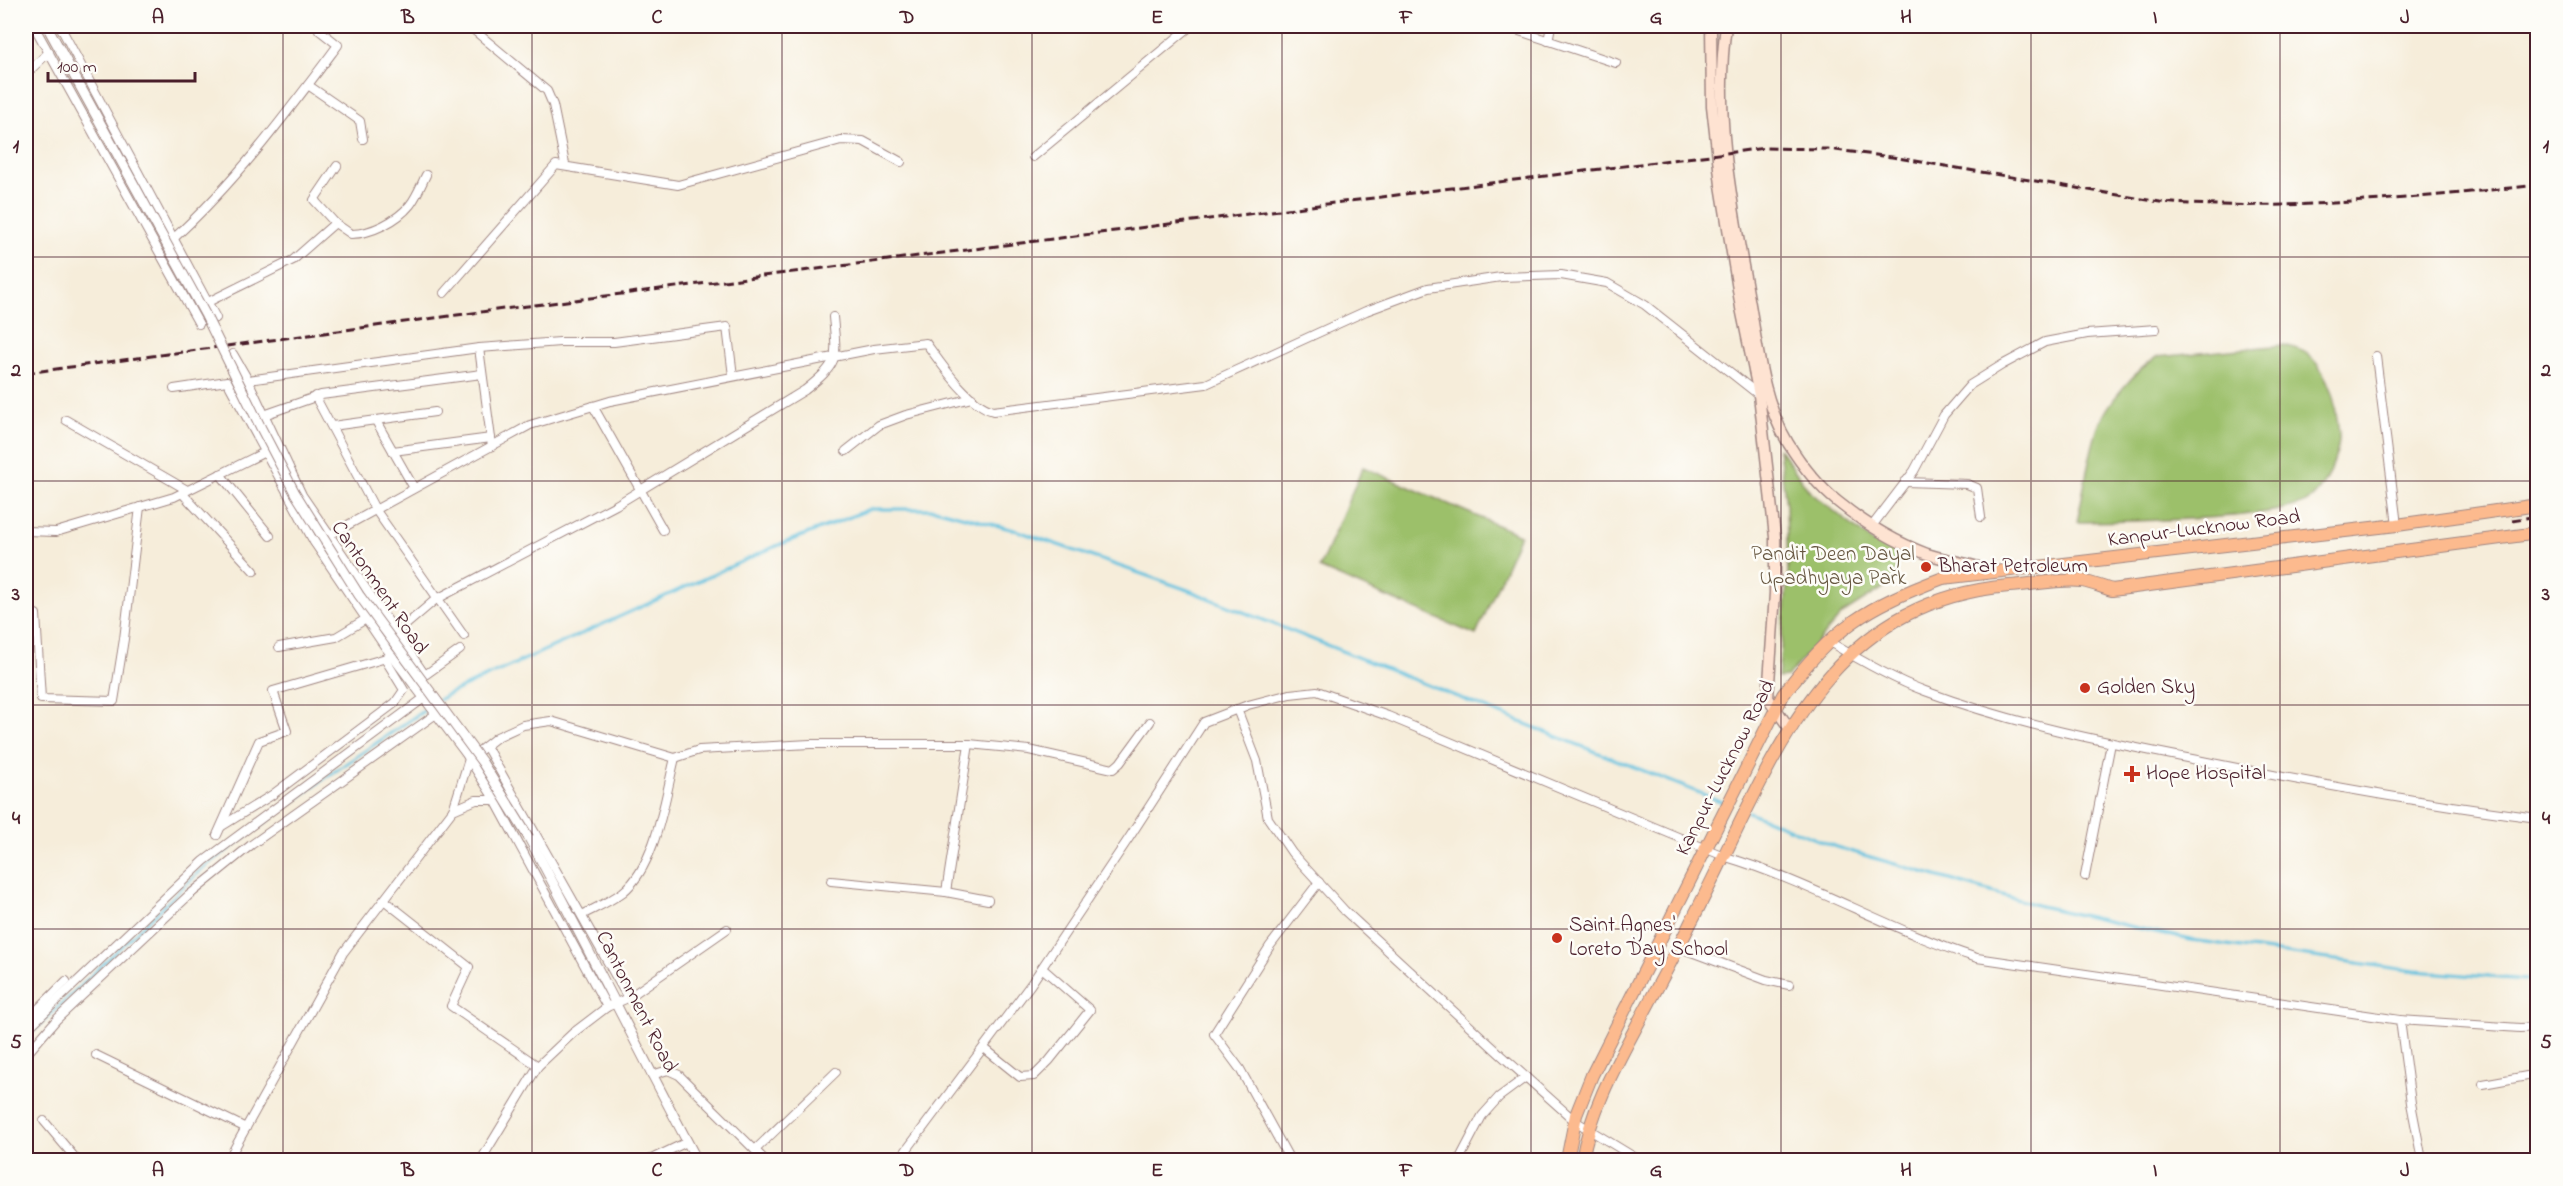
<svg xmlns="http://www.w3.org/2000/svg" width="2563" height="1186" font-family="'Indie Flower',sans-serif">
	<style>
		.green { fill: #9cc06a; stroke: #73704a; stroke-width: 1.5 }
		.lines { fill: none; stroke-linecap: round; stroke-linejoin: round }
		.stream { stroke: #60c1df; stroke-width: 3 }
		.minor-casing { stroke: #a08682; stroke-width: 10 }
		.tertiary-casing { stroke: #a08682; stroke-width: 11 }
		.secondary-casing { stroke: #a08682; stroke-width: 13 }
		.primary-casing { stroke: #a08682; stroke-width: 14 }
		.minor { stroke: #fff; stroke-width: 8 }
		.tertiary { stroke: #fff; stroke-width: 9 }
		.secondary { stroke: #fee3d2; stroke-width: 10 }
		.primary { stroke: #fcba8e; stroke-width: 12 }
		.rail { stroke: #4a1f2b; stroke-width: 3; stroke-dasharray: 9 4.5; stroke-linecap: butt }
		.tertiary-bridge-casing { stroke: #a08682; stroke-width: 11; stroke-linecap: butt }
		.tertiary-bridge { stroke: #fff; stroke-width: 9 }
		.grid { fill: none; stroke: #4a1f2b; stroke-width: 1.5; stroke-opacity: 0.55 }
		.poi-dot { fill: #c8321e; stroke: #fdfcf7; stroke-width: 2 }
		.labels { text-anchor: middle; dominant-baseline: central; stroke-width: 5; stroke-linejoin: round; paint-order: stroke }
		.street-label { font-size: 21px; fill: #4a1f2b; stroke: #fdfcf7 }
		.park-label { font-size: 21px; fill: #675741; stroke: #fdfcf7 }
		.poi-label { font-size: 21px; fill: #4a1f2b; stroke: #fdfcf7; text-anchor: start }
		.neatline { fill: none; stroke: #4a1f2b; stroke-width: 2 }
		.grid-label { font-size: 20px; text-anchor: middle; font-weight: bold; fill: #4a1f2b }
	</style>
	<rect width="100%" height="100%" fill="#fdfcf7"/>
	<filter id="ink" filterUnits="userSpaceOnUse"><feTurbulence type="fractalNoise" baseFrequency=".0167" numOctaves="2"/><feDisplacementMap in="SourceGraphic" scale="12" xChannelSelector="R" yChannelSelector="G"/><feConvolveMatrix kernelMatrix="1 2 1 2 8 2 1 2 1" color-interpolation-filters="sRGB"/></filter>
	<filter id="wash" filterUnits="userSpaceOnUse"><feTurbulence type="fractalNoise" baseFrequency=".008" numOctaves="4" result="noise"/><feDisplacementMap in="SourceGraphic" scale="24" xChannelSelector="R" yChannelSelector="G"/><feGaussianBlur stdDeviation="1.35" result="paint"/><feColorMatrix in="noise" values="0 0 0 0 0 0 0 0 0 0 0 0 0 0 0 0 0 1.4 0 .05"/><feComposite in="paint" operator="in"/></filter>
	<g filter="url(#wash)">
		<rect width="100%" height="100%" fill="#f6edda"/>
		<!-- green -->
		<g class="green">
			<path d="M2284,345C2291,347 2300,349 2306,353C2323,365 2334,393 2336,413C2337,422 2340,432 2339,440C2337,459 2326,485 2312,498C2287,521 2118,521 2077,522C2084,491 2088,457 2098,427C2107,403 2136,370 2157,357Z"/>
			<polygon points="1779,448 1809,491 1873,542 1901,551 1893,582 1842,614 1787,677 1778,678 1788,575 1786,506"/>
			<polygon points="1363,467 1520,535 1476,635 1319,568"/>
		</g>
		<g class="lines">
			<!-- stream -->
			<g class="stream">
				<polyline points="439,700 448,694 774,547 870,509 935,509 1018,531 1188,590 1725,803"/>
				<polyline points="1748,812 1836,847 2040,906 2191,940 2415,971 2538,981"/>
				<polyline points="26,1038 204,867 315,785 429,707"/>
			</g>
		</g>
	</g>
	<g filter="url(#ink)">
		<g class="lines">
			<!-- minor casing -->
			<g class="minor-casing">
				<g id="minor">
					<polyline points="34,26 199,324"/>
					<polyline points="60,26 216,318"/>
					<polyline points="469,26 547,91 553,105 565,164"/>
					<polyline points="1504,26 1616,63"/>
					<polyline points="1548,41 1551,26"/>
					<polyline points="26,74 49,52"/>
					<polyline points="308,85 360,121 363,139"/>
					<polyline points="1033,157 1191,26"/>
					<path d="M337,166L314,200L335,223L351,234C371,234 397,221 410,205C417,196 421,185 426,175"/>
					<path d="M174,238C237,181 287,113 338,45L319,30V26"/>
					<polyline points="444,293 556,165 678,185 841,140 863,141 901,162"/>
					<polyline points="208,302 293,260 335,223"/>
					<polyline points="479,348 492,446"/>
					<polyline points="233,354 248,380 302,495 425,675 460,650"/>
					<polyline points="2376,356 2397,525"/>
					<polyline points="248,380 479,348 560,342 614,342 727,327 733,376"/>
					<polyline points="174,389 227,381 314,542 383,644 466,754 495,800 607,1007"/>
					<polyline points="315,396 375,509 464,636"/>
					<polyline points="593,406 663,530"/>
					<polyline points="261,416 321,395 482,374"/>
					<polyline points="66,420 187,490"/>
					<polyline points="376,421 414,488"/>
					<polyline points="332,426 435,412"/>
					<polyline points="393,451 491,438"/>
					<polyline points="846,451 879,425 906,415 972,398"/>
					<polyline points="220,474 270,536"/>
					<polyline points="1905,482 1967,484 1977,488 1981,517"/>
					<polyline points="182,493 254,571"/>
					<polyline points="1872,526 1914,471 1944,415 1970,385 2002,365 2045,342 2087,334 2156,329"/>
					<polyline points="26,531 56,532 174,497 269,450"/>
					<path d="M315,543L530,425L610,401L874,349L926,343C942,365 968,404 993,411L1206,384L1366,311L1428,288L1501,277L1561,275L1607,283L1645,305L1759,395"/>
					<polyline points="26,611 36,614 41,699 114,701 124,639 140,507"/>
					<path d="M387,641L435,600L616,505L805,390C840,362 837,359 833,317"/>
					<path d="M1828,641C1856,658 1895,680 1925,691C2013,724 2105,742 2197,760C2310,783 2423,804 2538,818"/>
					<polyline points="279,647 336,637 366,619"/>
					<polyline points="1237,709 1257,761 1268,818 1292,853 1345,911 1500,1054 1575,1121 1639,1160"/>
					<polyline points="486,746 628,998"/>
					<polyline points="453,810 469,759 497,737 523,725 551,721 675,758 699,750 810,744 969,744 1029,750 1113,769 1120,763 1150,722"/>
					<polyline points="222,826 272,795 395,703 404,690 385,659"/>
					<polyline points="217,835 259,741 287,731 273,691 393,656"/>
					<polyline points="2085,876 2111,743"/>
					<polyline points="831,881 946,892 988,900"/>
					<polyline points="946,892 969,744"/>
					<polyline points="384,900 469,967 451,1006 538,1066"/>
					<path d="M582,915C595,908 611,901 623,892C656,866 665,797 675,758"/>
					<polyline points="1678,947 1766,980 1789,985"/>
					<polyline points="2400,1020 2520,1028 2538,1027"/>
					<polyline points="26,1021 66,981"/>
					<polyline points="26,1030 204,861 424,698"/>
					<polyline points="984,1048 1020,1077 1034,1076 1049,1061 1090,1010 1042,968"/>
					<polyline points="26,1055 57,1019 188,896 251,845 436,714"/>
					<polyline points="96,1055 246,1128"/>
					<polyline points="652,1075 668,1070 679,1075 765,1160"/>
					<polyline points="2483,1084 2538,1074"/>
					<polyline points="44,1121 77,1160"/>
					<polyline points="755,1150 836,1072"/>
					<polyline points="228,1160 343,953 453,810 476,800 517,800"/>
					<polyline points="481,1160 538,1066 573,1033 607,1007 628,998 727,929"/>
					<polyline points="649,1160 687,1142"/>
					<path d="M899,1160L1031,984L1129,838L1204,722L1248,705L1290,694L1317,691L1388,716L1726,857C1813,883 1891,931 1977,958L2400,1020L2411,1103L2422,1160"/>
					<polyline points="1290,1160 1240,1069 1214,1034 1270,946 1319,882"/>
					<polyline points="1459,1160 1482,1116 1499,1097 1526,1077"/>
				</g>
			</g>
			<!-- tertiary casing -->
			<g class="tertiary-casing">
				<path id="tertiary" d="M529,838C587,945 640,1053 697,1160"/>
			</g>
			<!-- secondary casing -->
			<g class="secondary-casing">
				<g id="secondary">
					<polyline points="1711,26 1712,106 1721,185 1741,308 1759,395 1775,537 1775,593 1768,698 1790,729"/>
					<path d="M1726,26C1713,117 1733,209 1749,299C1758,348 1762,400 1788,443C1801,464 1818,486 1838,502C1864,523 1895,542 1927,554C1949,561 1971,563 1993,572"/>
				</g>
			</g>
			<!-- primary casing -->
			<g class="primary-casing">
				<g id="primary">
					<path d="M1567,1160L1576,1115L1592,1075L1783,695C1832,628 1866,607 1943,578L2397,525L2538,505"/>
					<path d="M1582,1160C1590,1114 1612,1072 1634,1031C1653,995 1673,959 1691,922C1769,775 1815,603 2009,586C2029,585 2064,578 2082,581C2092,583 2102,587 2112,590L2538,533"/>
				</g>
			</g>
			<!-- minor -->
			<use href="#minor" class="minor"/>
			<!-- tertiary -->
			<use href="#tertiary" class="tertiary"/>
			<!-- secondary -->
			<use href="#secondary" class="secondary"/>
			<!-- primary -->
			<use href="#primary" class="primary"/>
			<!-- rail -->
			<g class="rail">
				<path d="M26,373L457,315L1765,148L1827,149L1892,157L2160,202C2282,212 2416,198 2538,185"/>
				<polyline points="2512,520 2538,516"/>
			</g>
			<!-- tertiary-bridge casing -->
			<g class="tertiary-bridge-casing">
				<polyline id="tertiary-bridge" points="47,26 205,314 261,428 295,493 359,595 482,762 529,838"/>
			</g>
			<!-- tertiary-bridge -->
			<use href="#tertiary-bridge" class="tertiary-bridge"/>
		</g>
	</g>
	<!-- grid -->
	<path class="grid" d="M283,26V1160M532,26V1160M782,26V1160M1032,26V1160M1282,26V1160M1531,26V1160M1781,26V1160M2031,26V1160M2280,26V1160M26,257H2538M26,481H2538M26,705H2538M26,929H2538"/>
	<!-- markers -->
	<g class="poi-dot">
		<circle cx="1926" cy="567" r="6"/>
		<circle cx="2085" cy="688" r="6"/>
		<path d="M2129 765h6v6h6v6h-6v6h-6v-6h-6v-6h6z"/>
		<circle cx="1557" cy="938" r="6"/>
	</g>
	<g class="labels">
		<!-- street labels -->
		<g class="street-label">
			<text transform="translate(2204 529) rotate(-7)">Kanpur-Lucknow Road</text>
			<text transform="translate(379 588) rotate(56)">Cantonment Road</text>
			<text transform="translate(1726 768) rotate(-63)">Kanpur-Lucknow Road</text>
			<text transform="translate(636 1002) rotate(63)">Cantonment Road</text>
		</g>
		<!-- park labels -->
		<g class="park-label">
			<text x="1833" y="555">Pandit Deen Dayal<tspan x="1833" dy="24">Upadhyaya Park</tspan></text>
		</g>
		<!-- poi labels -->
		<g class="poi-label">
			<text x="1938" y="567">Bharat Petroleum</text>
			<text x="2097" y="688">Golden Sky</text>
			<text x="2146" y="774">Hope Hospital</text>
			<text x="1569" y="926">Saint Agnes'<tspan x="1569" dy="24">Loreto Day School</tspan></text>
		</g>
	</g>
	<!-- margin -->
	<rect width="2563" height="1186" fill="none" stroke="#fdfcf7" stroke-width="66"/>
	<!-- scale -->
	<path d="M48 72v9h147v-9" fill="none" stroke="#4a1f2b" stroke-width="3"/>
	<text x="57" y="72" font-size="18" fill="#4a1f2b" stroke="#fdfcf7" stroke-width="4.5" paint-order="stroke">100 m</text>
	<rect x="33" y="33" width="2497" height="1120" class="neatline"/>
	<g class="grid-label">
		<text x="158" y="23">A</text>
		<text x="408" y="23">B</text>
		<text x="657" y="23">C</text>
		<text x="907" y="23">D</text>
		<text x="1157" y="23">E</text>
		<text x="1406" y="23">F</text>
		<text x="1656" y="23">G</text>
		<text x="1906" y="23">H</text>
		<text x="2155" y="23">I</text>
		<text x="2405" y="23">J</text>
		<text x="16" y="152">1</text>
		<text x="2546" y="152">1</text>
		<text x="16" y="376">2</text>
		<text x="2546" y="376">2</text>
		<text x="16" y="600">3</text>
		<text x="2546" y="600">3</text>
		<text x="16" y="824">4</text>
		<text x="2546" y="824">4</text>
		<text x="16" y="1048">5</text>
		<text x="2546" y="1048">5</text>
		<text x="158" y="1176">A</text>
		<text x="408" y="1176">B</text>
		<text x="657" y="1176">C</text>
		<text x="907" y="1176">D</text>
		<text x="1157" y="1176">E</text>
		<text x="1406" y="1176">F</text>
		<text x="1656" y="1176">G</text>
		<text x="1906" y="1176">H</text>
		<text x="2155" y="1176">I</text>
		<text x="2405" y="1176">J</text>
	</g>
</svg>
